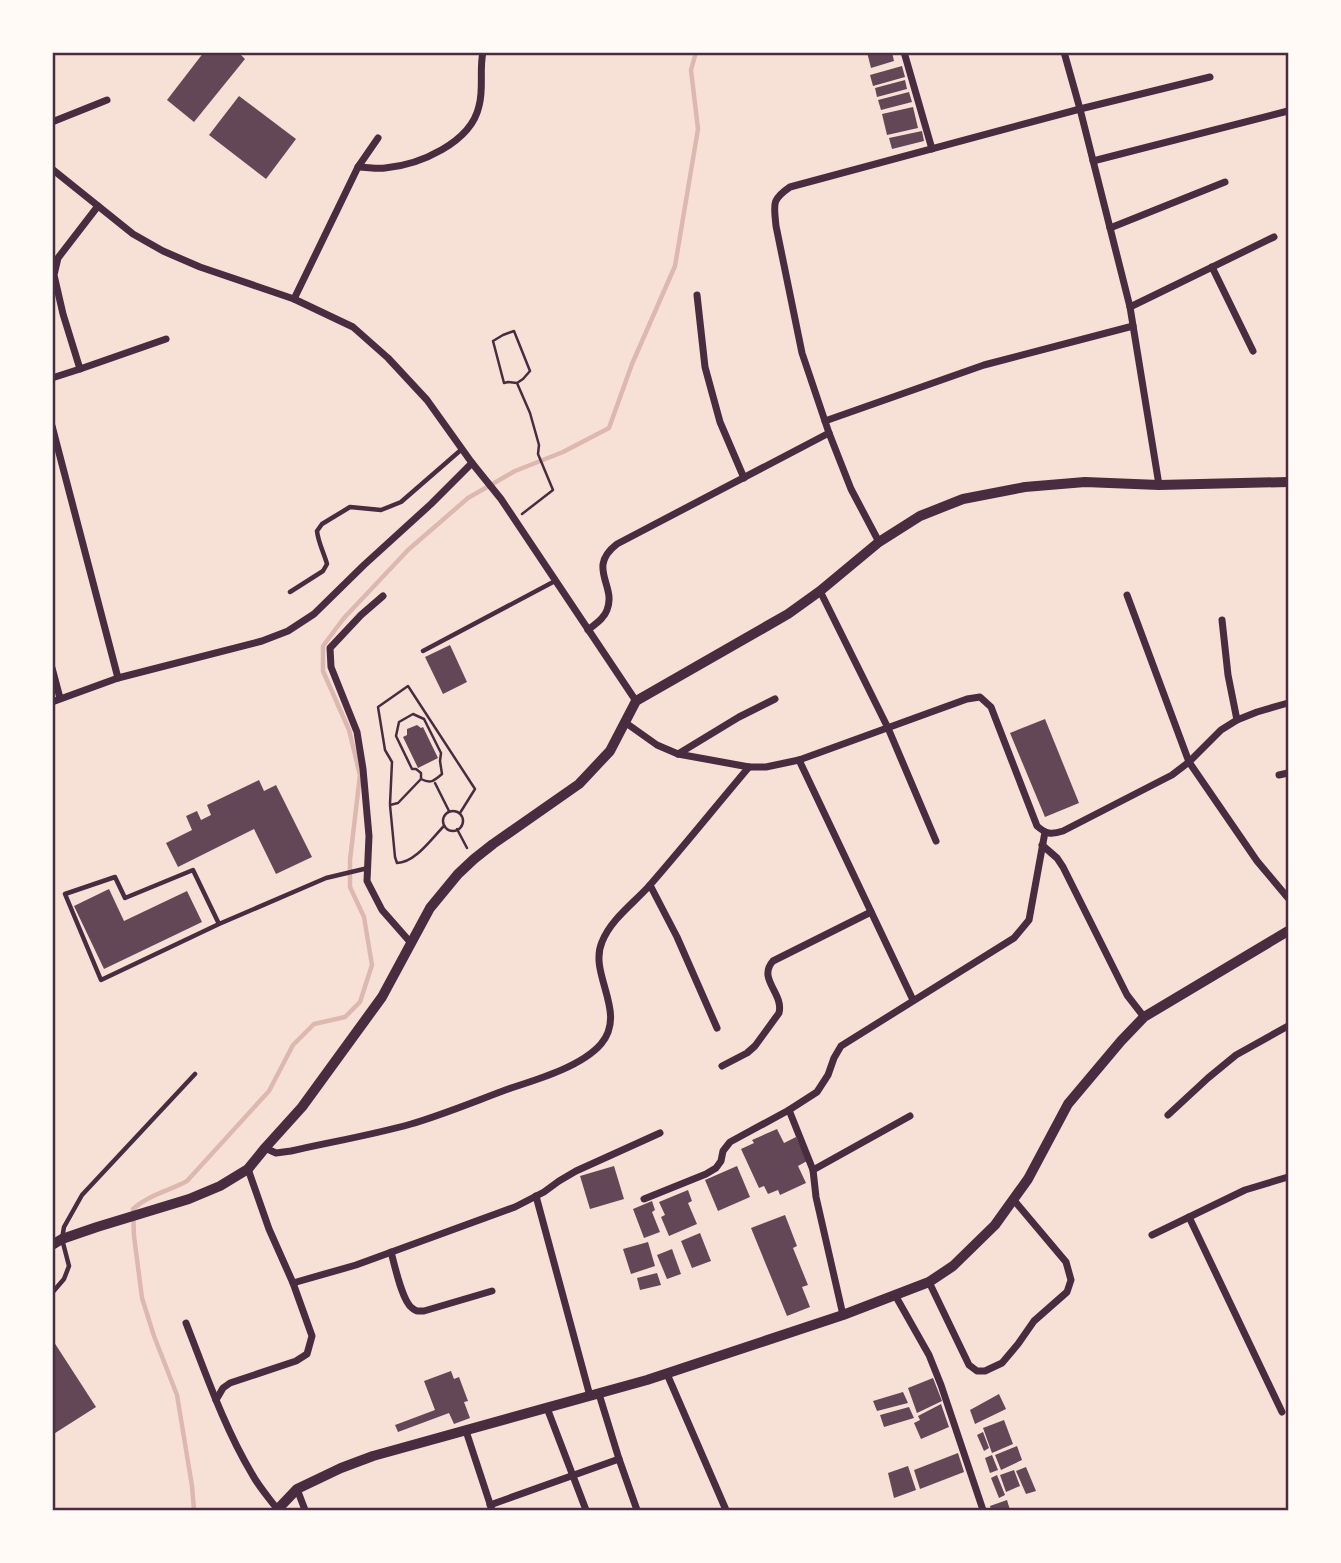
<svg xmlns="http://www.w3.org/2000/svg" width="1341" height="1563" font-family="Overpass,sans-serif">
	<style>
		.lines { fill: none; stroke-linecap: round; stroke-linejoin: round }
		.stream { stroke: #dcb8b0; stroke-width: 4.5 }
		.building { fill: #644757 }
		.path { stroke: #4a2c40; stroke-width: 2.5 }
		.service { stroke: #4a2c40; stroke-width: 4.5 }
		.minor { stroke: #4a2c40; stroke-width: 7 }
		.tertiary { stroke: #4a2c40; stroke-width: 10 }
		.neatline { fill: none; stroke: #4a2c40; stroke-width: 2.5 }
	</style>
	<rect width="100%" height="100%" fill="#f7e1d7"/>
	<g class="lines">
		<!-- stream -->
		<path class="stream" d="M194,1510L192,1486L177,1395L154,1336L142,1298L134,1236L133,1209C148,1195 169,1191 187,1181L269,1091L293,1045L314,1024L345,1017L360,1002L372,965L364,917L350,887V860L360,775L349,730L323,671V646L344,618L408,550L468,498L515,471L563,452L609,428L632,364L675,266L698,129L691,70L696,52"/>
	</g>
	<!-- building -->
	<g class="building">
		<polygon points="204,52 238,52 245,59 194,122 167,100"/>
		<polygon points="867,52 892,52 894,61 871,68"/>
		<polygon points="902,66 905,77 873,86 870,75"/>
		<polygon points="905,80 907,89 877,97 875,88"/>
		<polygon points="909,92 912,102 881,110 878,100"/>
		<polygon points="239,96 296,139 266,179 209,135"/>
		<polygon points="913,107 918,128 887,135 882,114"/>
		<polygon points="922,131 924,141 892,149 889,138"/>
		<polygon points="450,645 467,682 443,694 425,657"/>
		<polygon points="1045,719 1079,803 1045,817 1010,733"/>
		<polygon points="417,725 421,728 423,727 438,758 418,768 403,737 407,735 407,729"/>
		<polygon points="259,780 264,791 276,785 312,857 276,874 254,829 178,867 166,843 192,830 186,816 197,811 201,820 211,815 207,805"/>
		<polygon points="109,889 124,921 187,891 202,922 104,969 74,906"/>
		<polygon points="777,1129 784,1143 796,1137 807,1161 798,1166 806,1183 780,1195 778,1190 768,1194 764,1186 759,1188 741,1149 754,1143 752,1140"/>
		<polygon points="614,1166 624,1199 590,1209 580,1176"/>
		<polygon points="737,1166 750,1197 718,1211 705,1180"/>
		<polygon points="688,1190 692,1201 688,1203 697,1224 669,1236 661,1217 665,1215 659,1202"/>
		<polygon points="652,1201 655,1210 652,1212 660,1232 644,1238 633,1209"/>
		<polygon points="785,1215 797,1246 793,1248 808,1285 802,1287 810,1307 787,1316 751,1228"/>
		<polygon points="700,1233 711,1261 692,1268 681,1241"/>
		<polygon points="648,1242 655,1266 631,1274 623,1249"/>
		<polygon points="672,1249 681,1274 667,1279 657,1255"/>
		<polygon points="657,1273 661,1285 640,1290 637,1278"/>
		<polygon points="52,1339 96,1407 52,1435"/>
		<polygon points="451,1371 454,1379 459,1377 468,1401 464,1402 470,1418 454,1424 449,1413 398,1432 395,1425 435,1410 424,1381"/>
		<polygon points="933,1378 942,1401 917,1413 908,1388"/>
		<polygon points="903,1392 908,1403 877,1411 873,1401"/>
		<polygon points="999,1394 1006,1409 975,1424 970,1410"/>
		<polygon points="941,1404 949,1427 921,1439 914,1423 920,1420 918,1416"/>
		<polygon points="909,1407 914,1418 884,1427 880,1415"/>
		<polygon points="1004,1420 1013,1444 992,1453 983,1428"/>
		<polygon points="983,1432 989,1448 984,1451 977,1435"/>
		<polygon points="1017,1446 1022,1460 1001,1470 995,1455"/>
		<polygon points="958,1453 964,1472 920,1489 914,1470"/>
		<polygon points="992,1455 998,1470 990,1473 985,1458"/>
		<polygon points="908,1466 916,1490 894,1498 888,1473"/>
		<polygon points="1026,1467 1036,1491 1026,1494 1016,1471"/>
		<polygon points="1014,1470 1020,1486 1006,1492 1000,1475"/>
		<polygon points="997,1475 1005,1495 999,1498 991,1478"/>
		<polygon points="1007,1500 1010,1510 991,1510 990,1506"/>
	</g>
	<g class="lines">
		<!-- path -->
		<g class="path">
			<polyline points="517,383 523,379 530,371 514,331 503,335 493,341 504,383 508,382 517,383 530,413 539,445 538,454 553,490 522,514"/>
			<path d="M421,779V773L416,769H412L396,736L399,722L413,714L424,719L441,753L440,761L442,774C434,781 431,784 421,779L398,803L390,805L395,857L397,863C415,863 432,838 444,826"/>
			<polyline points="435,783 449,811"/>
			<polyline points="390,804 392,762 385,750 378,707 408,686 475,789 460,813"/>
			<circle cx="453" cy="821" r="10"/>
			<polyline points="457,829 467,848"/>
		</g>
		<!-- service -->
		<g class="service">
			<path d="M290,592L323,571L327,564C324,553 318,542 317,531L322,524L350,507L381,510L401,502L462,449"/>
			<polyline points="423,651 555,581"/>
			<polyline points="219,924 193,870 125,898 115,877 65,894 101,980 219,924 326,878 368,868"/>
			<polyline points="52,1293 64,1279 69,1266 62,1239 64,1227 82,1195 195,1074"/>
		</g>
		<!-- minor -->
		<g class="minor">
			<polyline points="904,52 932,149"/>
			<polyline points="1064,52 1080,109 1130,307 1159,485"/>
			<polyline points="52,122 107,100"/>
			<polyline points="1093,161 1288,111"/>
			<path d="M358,167C367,167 376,169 385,168C419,165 471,143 479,106C484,88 479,70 483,52"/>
			<polyline points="52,169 133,234 163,251 200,267 294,299 353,327 388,358 427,400 472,463 501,499 636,701"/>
			<polyline points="98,206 58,258 54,275 63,314 80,369 166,339"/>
			<polyline points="1110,228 1225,182"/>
			<polyline points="1212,267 1253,351"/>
			<polyline points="697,295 705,367 720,422 744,478"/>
			<polyline points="294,299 358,167 378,138"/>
			<polyline points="1130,307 1274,237"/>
			<polyline points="52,378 80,369"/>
			<polyline points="825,421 984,365 1133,326"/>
			<polyline points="52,426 118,678"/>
			<path d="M879,542L851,489L829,433L802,353L776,226C774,204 771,200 790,187L1080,109L1210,77"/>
			<polyline points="820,591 888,728 936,841"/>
			<polyline points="1127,595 1189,762 1257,861 1288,898"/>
			<polyline points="383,596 361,615 330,648 331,667 357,732 363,769 369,836 367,881 382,910 411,943"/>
			<polyline points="1222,620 1228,675 1237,720"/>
			<path d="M588,630C595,624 604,619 607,610C617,585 586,568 617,544L829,433"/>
			<polyline points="52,668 60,698"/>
			<polyline points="52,702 118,678 262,641 288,631 314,614 364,565 431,504 472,463"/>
			<path d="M626,723L657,745L678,754L749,767H766L799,760L967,699L980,697L991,707L1037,826C1046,834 1051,835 1063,831L1172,775L1189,762L1221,730L1237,720L1257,712L1288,703"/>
			<polyline points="678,754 739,717 775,699"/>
			<polyline points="799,760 913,1000"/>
			<polyline points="1279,775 1288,773"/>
			<polyline points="1042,845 1057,858 1063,867 1127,995 1144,1017"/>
			<polyline points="650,885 677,937 717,1028"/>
			<path d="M722,1066L747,1053L755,1046L779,1013C784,993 757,979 773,961L871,912"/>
			<polyline points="789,1110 813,1170 816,1197 843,1315"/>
			<polyline points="1168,1115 1208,1078 1236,1055 1288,1026"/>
			<path d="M265,1148L276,1153L291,1151C331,1142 372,1135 411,1124C445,1114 478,1100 511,1088C539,1079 582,1066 601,1044C628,1012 588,974 602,942C611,919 634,903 650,885C684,846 716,806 749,767"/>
			<polyline points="813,1170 910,1116"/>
			<polyline points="536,1196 590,1396"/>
			<polyline points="644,1199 706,1174 716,1168 721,1161 723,1151 730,1142 789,1110 817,1092 828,1075 834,1058 841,1046 1014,938 1029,920 1045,832"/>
			<polyline points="1189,1217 1282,1412"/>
			<polyline points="1152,1235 1245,1190 1288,1177"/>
			<path d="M391,1252C395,1266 402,1301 412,1308C417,1312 418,1311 424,1311L492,1291"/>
			<polyline points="929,1282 969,1365 977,1371 985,1371 1002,1363 1018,1344 1034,1321 1067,1292 1071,1280 1066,1262 1013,1199"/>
			<polyline points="293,1283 356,1265 515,1207 544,1192 559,1181 576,1171 660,1133"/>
			<polyline points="895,1295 929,1355 941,1385 983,1510"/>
			<path d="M186,1323C206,1374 224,1427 252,1474C259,1487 269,1498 278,1510"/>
			<polyline points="667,1374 726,1510"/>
			<polyline points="599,1394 619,1459 637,1510"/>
			<polyline points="216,1400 223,1388 230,1383 296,1361 307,1354 312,1336 293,1283 269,1229 248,1169"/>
			<polyline points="547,1408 586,1510"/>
			<polyline points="466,1431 492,1510"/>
			<polyline points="297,1489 305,1510"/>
			<polyline points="490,1505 619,1459"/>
		</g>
		<!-- tertiary -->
		<g class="tertiary">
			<polyline points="52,1245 62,1239 97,1227 189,1199 220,1186 248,1169 265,1148 302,1107 382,997 430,908 458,874 474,859 493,844 579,784 610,751 636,701 788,614 820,591 879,542 920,516 963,499 1025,487 1085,482 1159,485 1288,482"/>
			<polyline points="277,1510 297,1489 341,1468 373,1456 647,1380 843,1315 929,1282 953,1266 995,1225 1028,1179 1068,1104 1121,1041 1144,1017 1288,931"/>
		</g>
	</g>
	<!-- border -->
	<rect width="1341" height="1563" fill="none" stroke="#fffaf5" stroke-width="108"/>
	<rect x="54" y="54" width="1233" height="1455" class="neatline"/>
</svg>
